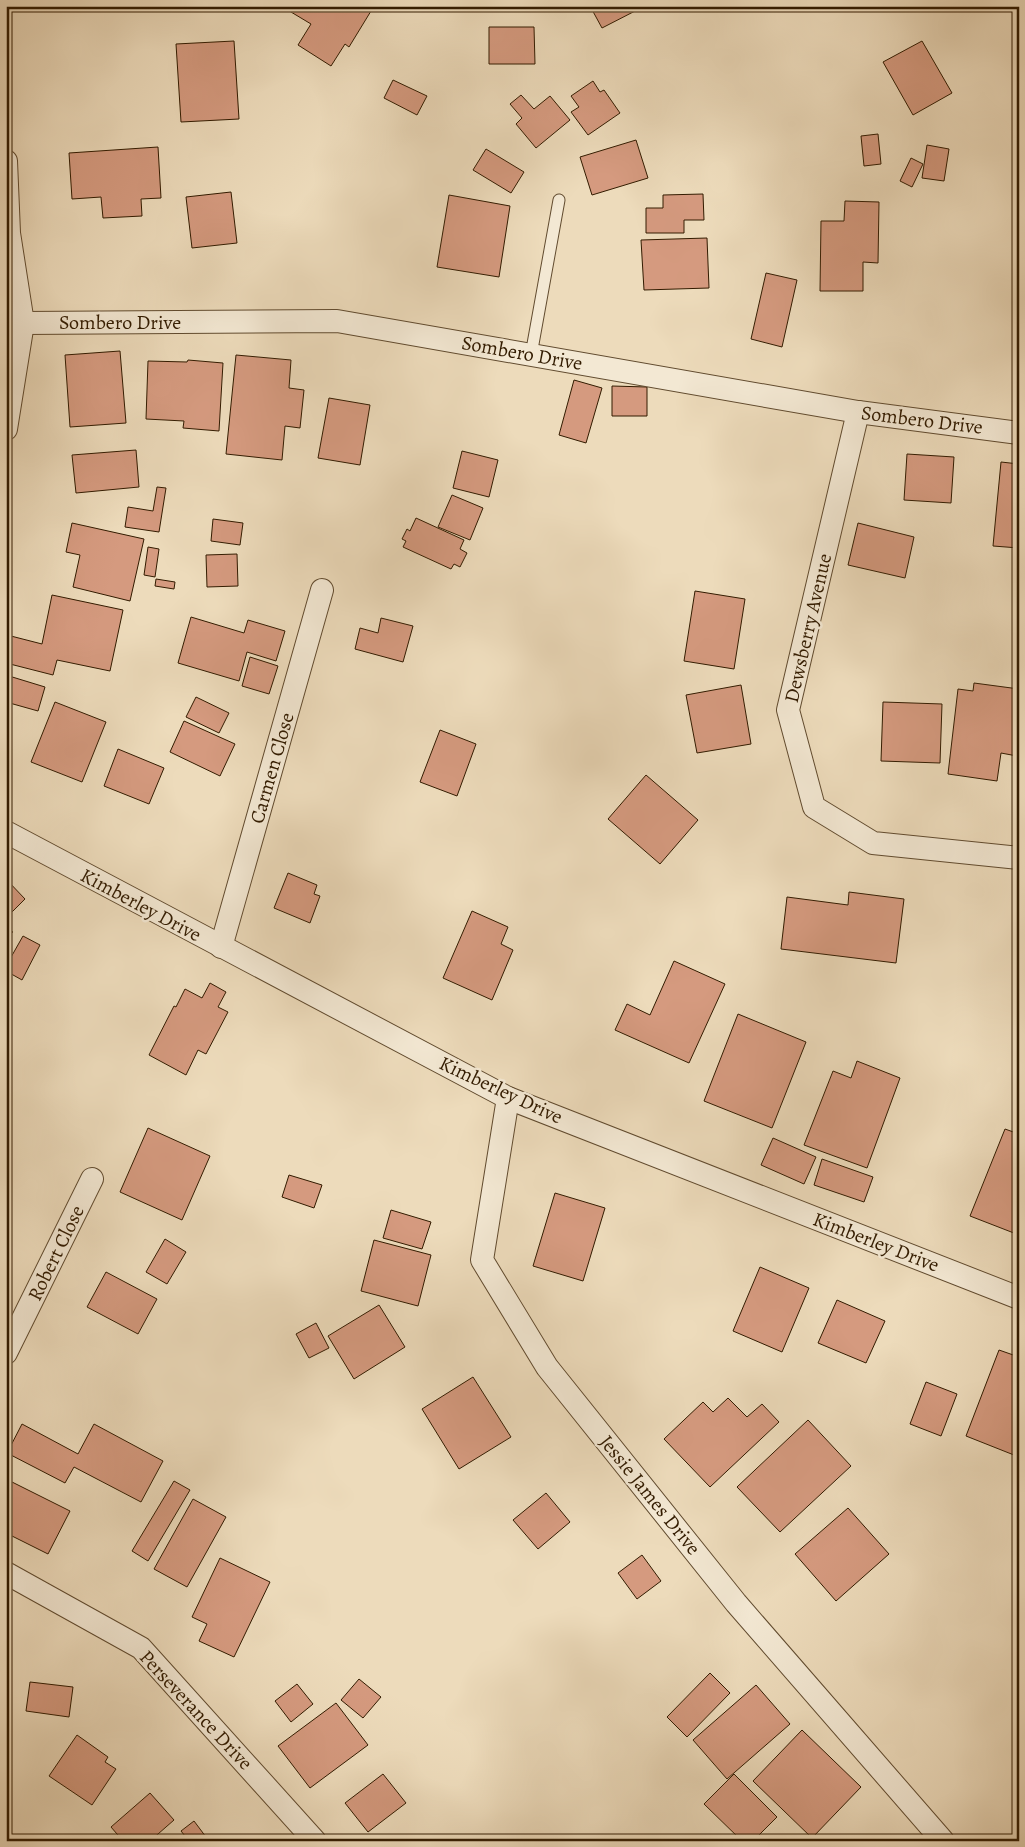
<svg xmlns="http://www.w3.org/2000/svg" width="1025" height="1847" font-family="Alegreya,serif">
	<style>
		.building { fill: #d59a7f; stroke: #321b00 }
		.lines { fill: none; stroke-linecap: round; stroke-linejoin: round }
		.service-casing { stroke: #614b2f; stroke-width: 13 }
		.minor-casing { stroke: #614b2f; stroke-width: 24 }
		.service { stroke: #f3e8d3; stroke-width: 11 }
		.minor { stroke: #f3e8d3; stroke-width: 22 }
		.labels { text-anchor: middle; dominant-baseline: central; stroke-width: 5; stroke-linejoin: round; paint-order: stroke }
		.street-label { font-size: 20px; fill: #321b00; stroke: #f3e8d3 }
	</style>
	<rect width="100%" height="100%" fill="#eddbbb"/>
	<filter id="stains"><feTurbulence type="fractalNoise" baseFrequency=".004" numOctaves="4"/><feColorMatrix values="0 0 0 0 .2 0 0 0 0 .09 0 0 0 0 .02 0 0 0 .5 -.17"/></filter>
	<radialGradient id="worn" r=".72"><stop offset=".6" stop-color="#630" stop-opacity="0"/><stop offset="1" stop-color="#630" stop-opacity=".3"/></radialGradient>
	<!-- building -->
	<g class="building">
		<polygon points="288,6 364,6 371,11 349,47 345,44 331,66 298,45 311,24 286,9"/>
		<polygon points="590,6 635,6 637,10 602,28"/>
		<polygon points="489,27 534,27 535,64 489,64"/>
		<polygon points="234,41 239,119 181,122 176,44"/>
		<polygon points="922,41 952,93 913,115 883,62"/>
		<polygon points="393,80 427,96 417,115 384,98"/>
		<polygon points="593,81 600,92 604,90 620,113 588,135 571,112 579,107 571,96"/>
		<polygon points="521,95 534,109 550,96 570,120 536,148 516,124 522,118 510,104"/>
		<polygon points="878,134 881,164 864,166 861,136"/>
		<polygon points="636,140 648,178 592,195 580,157"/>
		<polygon points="927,145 949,149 944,181 922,178"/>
		<polygon points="158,147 161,198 141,199 142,216 103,218 101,197 72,199 69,153"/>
		<polygon points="486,149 524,172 511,193 473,170"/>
		<polygon points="911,158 923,164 912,187 900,181"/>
		<polygon points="231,192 237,243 192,248 186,197"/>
		<polygon points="703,194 704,220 684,220 684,233 646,233 646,208 663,208 663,195"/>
		<polygon points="449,195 510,206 499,277 437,267"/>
		<polygon points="845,201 879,202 878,263 863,262 863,291 820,291 821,221 844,221"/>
		<polygon points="707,238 709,288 644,290 641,240"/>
		<polygon points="766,273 797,280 782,347 751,339"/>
		<polygon points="120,351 126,423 70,427 65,355"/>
		<polygon points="236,355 291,360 289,388 304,390 300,428 285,426 282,460 226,454"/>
		<polygon points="188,360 223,363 219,431 183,428 184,421 146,419 148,361 187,362"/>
		<polygon points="574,380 602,388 586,443 559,435"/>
		<polygon points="612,386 647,387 647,416 612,416"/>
		<polygon points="329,398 370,405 360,465 318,458"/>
		<polygon points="136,450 139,487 76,493 72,455"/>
		<polygon points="462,451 498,460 489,497 453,488"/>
		<polygon points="907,454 954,457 951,503 904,500"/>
		<polygon points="1001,462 1019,464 1019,548 993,546"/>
		<polygon points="157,487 166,488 159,532 125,527 128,507 153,511"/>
		<polygon points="452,495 483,508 470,540 438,527"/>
		<polygon points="416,518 464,540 460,549 467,553 460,567 454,564 451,569 403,547 406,541 402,539 407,529 410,531"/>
		<polygon points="213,519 243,523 240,545 211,541"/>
		<polygon points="72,523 144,539 130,601 73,587 80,555 66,552"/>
		<polygon points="858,523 914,537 905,578 848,565"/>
		<polygon points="148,547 159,549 155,577 144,575"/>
		<polygon points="237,554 238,586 207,587 206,555"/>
		<polygon points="156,579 175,582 174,589 155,586"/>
		<polygon points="695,591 745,599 734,669 684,661"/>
		<polygon points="52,595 123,610 110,671 57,660 53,675 6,663 7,635 42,644"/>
		<polygon points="191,617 244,633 248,620 285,631 276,661 247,652 239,681 178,663"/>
		<polygon points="381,618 413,626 403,662 355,649 360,628 378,633"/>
		<polygon points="250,657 278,666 269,694 242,686"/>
		<polygon points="9,676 45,687 38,711 6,702"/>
		<polygon points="974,683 1019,689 1017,756 1001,753 997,781 948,774 958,689 973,691"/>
		<polygon points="741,685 751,744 697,753 686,695"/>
		<polygon points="196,697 229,713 219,733 186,717"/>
		<polygon points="55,702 106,722 82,782 31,762"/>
		<polygon points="883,702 942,704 940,763 881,761"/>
		<polygon points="184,721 235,744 220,776 170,752"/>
		<polygon points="440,730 476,744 457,796 420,782"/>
		<polygon points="118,749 164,768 149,804 104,786"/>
		<polygon points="646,775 698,820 660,864 608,819"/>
		<polygon points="288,873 317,885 314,894 320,896 310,923 274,908"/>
		<polygon points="6,879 25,899 11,913 6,908"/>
		<polygon points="849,892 904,899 896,963 781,949 787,897 848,905"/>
		<polygon points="472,911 508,927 501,944 513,950 492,1000 443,978"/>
		<polygon points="6,925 13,932 6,939"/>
		<polygon points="23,936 40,945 22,980 6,971 6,966"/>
		<polygon points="674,961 725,984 689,1063 615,1030 627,1004 650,1015"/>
		<polygon points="210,983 226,992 218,1007 228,1012 206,1054 198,1050 186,1075 149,1055 174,1006 176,1007 185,989 202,998"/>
		<polygon points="738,1014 806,1042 772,1128 704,1101"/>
		<polygon points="857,1061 900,1078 867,1168 804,1145 833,1071 851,1078"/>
		<polygon points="148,1128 210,1156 182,1220 120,1192"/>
		<polygon points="1005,1129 1019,1134 1019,1235 970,1216"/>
		<polygon points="773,1138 816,1157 804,1184 761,1165"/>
		<polygon points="822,1159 873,1177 864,1202 814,1185"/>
		<polygon points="289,1175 322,1185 314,1208 282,1197"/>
		<polygon points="555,1193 605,1208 583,1281 533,1266"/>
		<polygon points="391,1210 431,1222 422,1249 383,1238"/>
		<polygon points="165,1239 186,1252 167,1284 146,1272"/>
		<polygon points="374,1240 431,1255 418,1306 361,1291"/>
		<polygon points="760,1267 809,1288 782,1352 733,1331"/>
		<polygon points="106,1272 157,1299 138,1334 87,1307"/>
		<polygon points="837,1300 885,1321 866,1363 818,1343"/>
		<polygon points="379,1305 405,1347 354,1379 328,1336"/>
		<polygon points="316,1323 329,1348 309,1358 296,1334"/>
		<polygon points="999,1350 1019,1357 1016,1368 1019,1369 1019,1457 966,1436"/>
		<polygon points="473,1377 511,1437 459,1469 422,1409"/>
		<polygon points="926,1382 957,1394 941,1436 910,1424"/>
		<polygon points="728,1398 747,1417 762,1404 779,1422 710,1487 664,1439 703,1402 713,1412"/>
		<polygon points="808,1420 851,1466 780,1532 737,1487"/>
		<polygon points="22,1424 78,1454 94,1424 163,1461 141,1502 74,1467 65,1483 7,1453"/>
		<polygon points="6,1479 70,1511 48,1554 6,1533"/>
		<polygon points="174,1481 190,1490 148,1561 132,1551"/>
		<polygon points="546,1493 570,1522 538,1549 513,1520"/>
		<polygon points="193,1499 226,1517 187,1587 154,1569"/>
		<polygon points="848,1508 889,1554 836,1601 795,1554"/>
		<polygon points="642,1555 661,1581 637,1599 618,1573"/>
		<polygon points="220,1558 270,1582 234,1657 199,1641 207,1624 192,1617"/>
		<polygon points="710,1673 730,1693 687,1737 667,1717"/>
		<polygon points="359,1679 381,1697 363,1718 341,1700"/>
		<polygon points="30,1682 73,1687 69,1717 26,1711"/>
		<polygon points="297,1684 313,1704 291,1722 275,1701"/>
		<polygon points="756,1685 790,1724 727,1779 693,1740"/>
		<polygon points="336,1703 368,1745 310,1788 278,1746"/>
		<polygon points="802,1730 861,1787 812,1838 753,1781"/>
		<polygon points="77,1735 108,1757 105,1762 116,1769 92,1805 49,1776"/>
		<polygon points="383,1774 406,1803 368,1832 345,1803"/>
		<polygon points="734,1774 777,1817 753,1841 742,1841 704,1804"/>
		<polygon points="150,1793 174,1820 150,1841 123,1841 111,1827"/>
		<polygon points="194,1821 209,1841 189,1841 181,1831"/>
	</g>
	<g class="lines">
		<!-- service casing -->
		<g class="service-casing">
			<polyline id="service" points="531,355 559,200"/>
		</g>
		<!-- minor casing -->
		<g class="minor-casing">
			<g id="minor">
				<polyline points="6,161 9,233 23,323 6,429"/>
				<polyline points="23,323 337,321 858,412 1019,433"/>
				<polyline points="858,412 788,710 814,807 873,843 1019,858"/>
				<polyline points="6,832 508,1098 1019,1298"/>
				<polyline points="221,947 322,590"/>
				<polyline points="508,1098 482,1260 547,1367 736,1603 943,1841"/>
				<polyline points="6,1353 92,1179"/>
				<polyline points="6,1573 141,1648 315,1841"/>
			</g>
		</g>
		<!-- service -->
		<use href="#service" class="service"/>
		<!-- minor -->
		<use href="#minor" class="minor"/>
	</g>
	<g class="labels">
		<!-- street labels -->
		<g class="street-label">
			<text x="120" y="322">Sombero Drive</text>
			<text transform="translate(522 353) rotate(10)">Sombero Drive</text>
			<text transform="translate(922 420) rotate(7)">Sombero Drive</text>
			<text transform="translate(808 628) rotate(-77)">Dewsberry Avenue</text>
			<text transform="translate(272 768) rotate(-74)">Carmen Close</text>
			<text transform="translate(141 905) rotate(28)">Kimberley Drive</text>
			<text transform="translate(501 1090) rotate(25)">Kimberley Drive</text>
			<text transform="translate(876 1242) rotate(21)">Kimberley Drive</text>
			<text transform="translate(56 1253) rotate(-64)">Robert Close</text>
			<text transform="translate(650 1495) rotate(51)">Jessie James Drive</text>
			<text transform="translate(196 1710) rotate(47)">Perseverance Drive</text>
		</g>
	</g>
	<!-- margin -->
	<rect width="1025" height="1847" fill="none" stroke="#eddbbb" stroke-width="25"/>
	<rect x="8" y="8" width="1010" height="1832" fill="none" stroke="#321b00" stroke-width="2.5"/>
	<rect x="12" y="12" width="1000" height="1822" fill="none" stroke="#321b00"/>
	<rect width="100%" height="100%" filter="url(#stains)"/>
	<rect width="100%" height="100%" fill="url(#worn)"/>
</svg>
